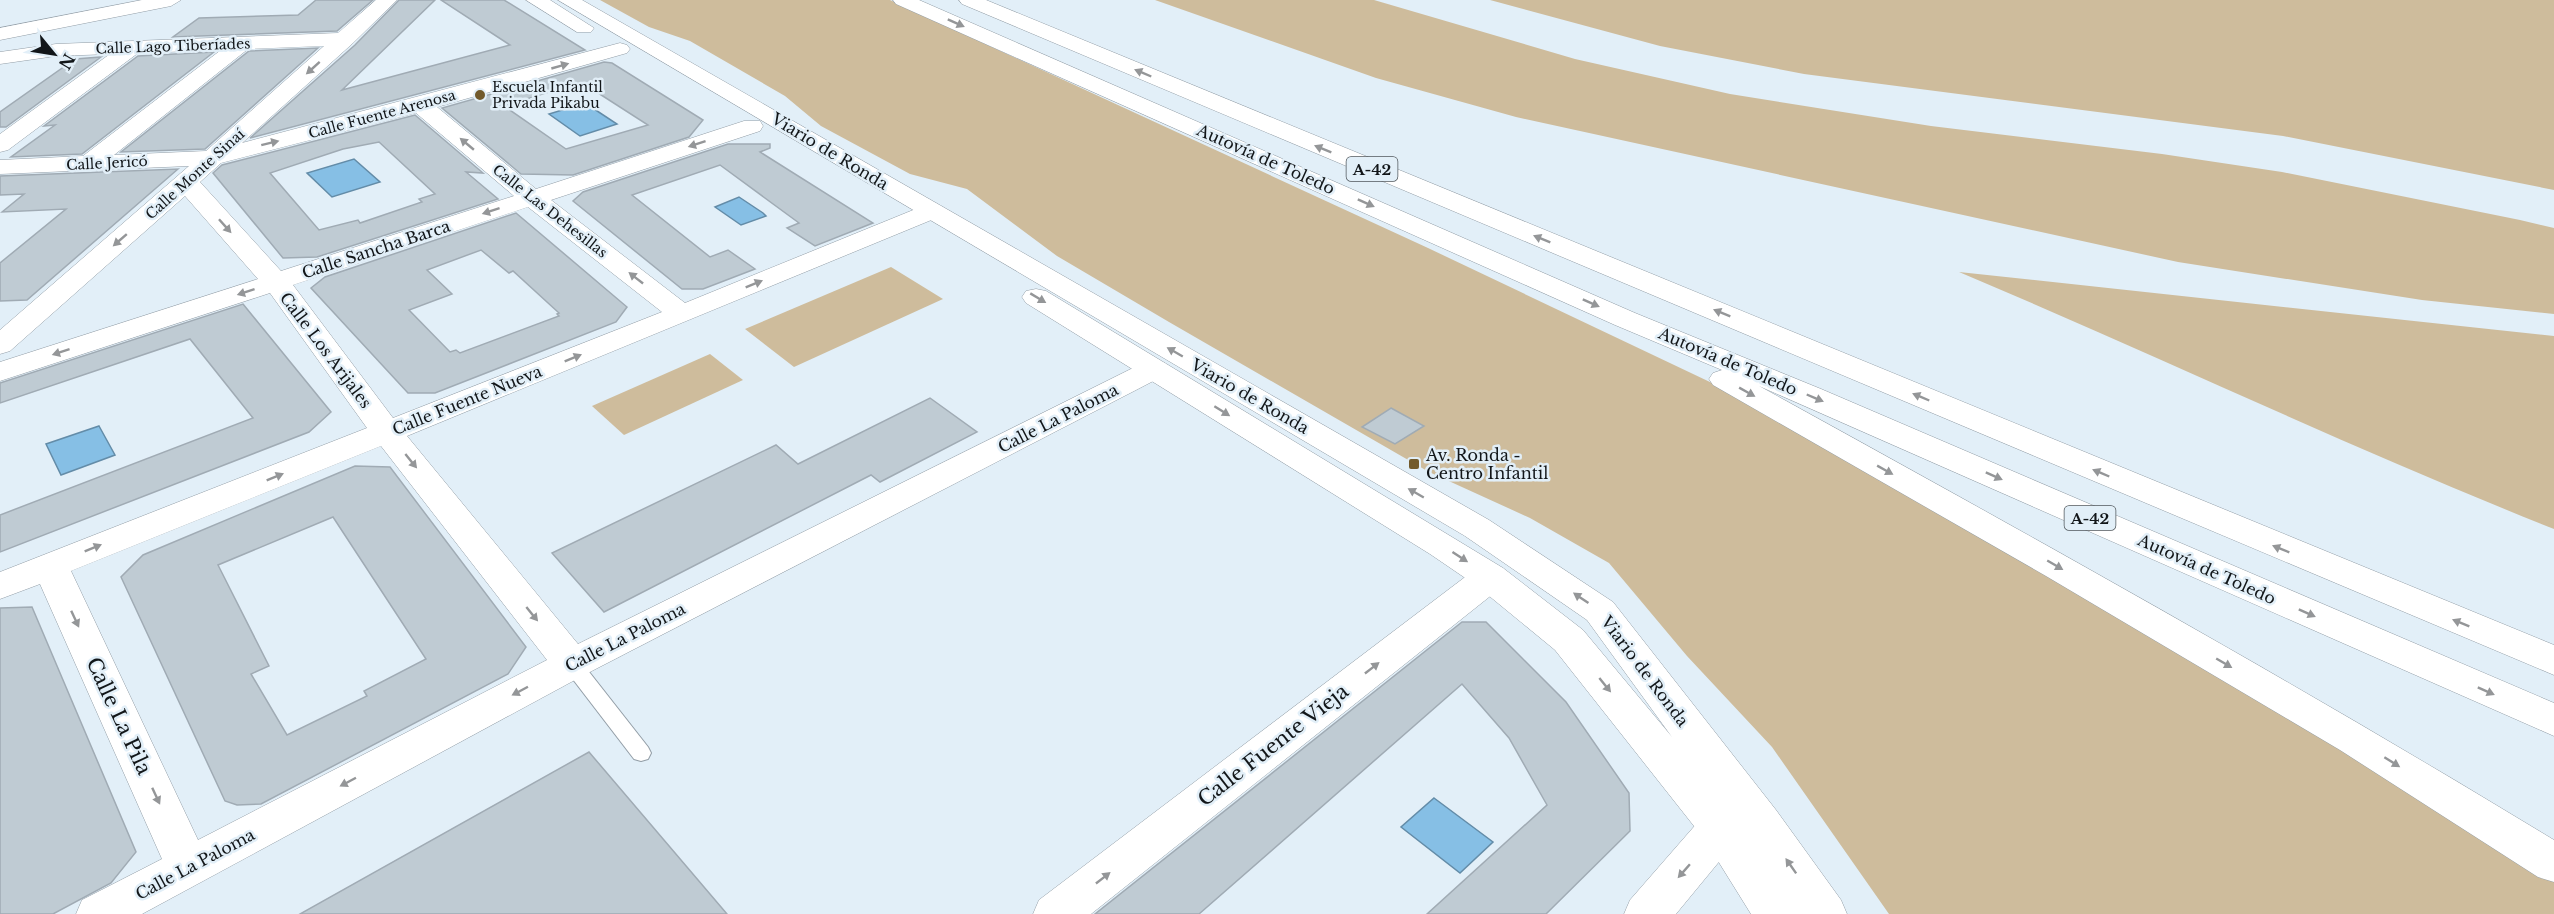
<svg xmlns="http://www.w3.org/2000/svg" width="2554" height="914" font-family="'Libre Baskerville',serif">
	<style>
		.green { fill: #cebc9c }
		.water { fill: #86bfe5; stroke: #638ca8; stroke-width: 1.5 }
		.building { fill: #bfcbd3; stroke: #a0abb4; stroke-width: 1.5; fill-rule: evenodd }
		.lines { fill: none; stroke-linecap: round; stroke-linejoin: round }
		.lane-casing { stroke: #929da6; stroke-width: 2 }
		.street-casing { stroke: #929da6; stroke-width: 1 }
		.secondary-casing { stroke: #929da6; stroke-width: 1 }
		.highway-casing { stroke: #929da6; stroke-width: 1 }
		.lane { fill: #fff; fill-rule: evenodd }
		.street { fill: #fff; fill-rule: evenodd }
		.secondary { fill: #fff; fill-rule: evenodd }
		.highway { fill: #fff; fill-rule: evenodd }
		.oneway { fill: #949698 }
		.poi-dot { fill: #725a2b; stroke: #e2eff8; stroke-width: 2 }
		.labels { text-anchor: middle; dominant-baseline: central; stroke-width: 5; stroke-linejoin: round; paint-order: stroke }
		.far-street-label { font-size: 14px; fill: #121619; stroke: #e2eff8 }
		.far-poi-label { font-size: 14px; fill: #121619; stroke: #e2eff8; text-anchor: start }
		.shield { fill: #e2eff8; stroke: #50575c; stroke-width: 1.5 }
		.shield-label { font-size: 15px; font-weight: bold; fill: #121619 }
		.street-label { font-size: 16px; fill: #121619; stroke: #e2eff8 }
		.poi-label { font-size: 16px; fill: #121619; stroke: #e2eff8; text-anchor: start }
		.near-street-label { font-size: 20px; fill: #121619; stroke: #e2eff8 }
	</style>
	<rect width="100%" height="100%" fill="#e2eff8"/>
	<!-- green -->
	<g class="green">
		<polygon points="600,0 890,0 1428,248 1834,441 2554,861 2554,914 1889,914 1772,747 1687,656 1609,563 1530,518 1429,472 1169,322 1057,256 967,189 910,174 821,126 785,96 690,41 649,27"/>
		<polygon points="1155,0 1374,0 1575,59 1730,94 1931,126 2162,154 2282,172 2520,220 2554,228 2554,314 2422,300 2178,262 1516,117 1376,78"/>
		<polygon points="1490,0 2554,0 2554,190 2283,136 1804,74 1660,46"/>
		<polygon points="891,267 943,299 794,367 745,329"/>
		<path d="M1959,272L2554,336V529C2353,449 2158,356 1959,272Z"/>
		<polygon points="710,354 743,380 624,435 592,406"/>
	</g>
	<!-- water -->
	<g class="water">
		<polygon points="585,103 617,124 580,136 549,114"/>
		<polygon points="354,159 380,182 332,197 307,173"/>
		<polygon points="739,197 763,213 766,216 741,225 715,207"/>
		<polygon points="99,426 115,455 61,475 46,444"/>
		<polygon points="1434,798 1493,842 1460,873 1401,827"/>
	</g>
	<!-- building -->
	<g class="building">
		<polygon points="316,0 373,0 337,31 173,37 199,18 298,15"/>
		<polygon points="399,0 435,0 342,90 510,45 441,0 504,0 585,50 250,138 355,45"/>
		<polygon points="318,48 205,149 121,152 249,51"/>
		<polygon points="214,52 82,154 11,157 55,125 44,126 138,56"/>
		<polygon points="101,57 6,127 0,127 0,112 75,59"/>
		<path d="M604,62L612,63L703,120L689,137L573,175L521,174L442,108ZM581,82L648,125L566,149L504,106Z"/>
		<path d="M415,115L483,173L466,172L498,199L317,257L283,258L213,173L222,165ZM379,142L435,194L419,199L422,202L360,223L358,220L319,230L270,173L343,149Z"/>
		<polygon points="728,144 770,144 770,148 760,152 873,223 815,246 787,228 799,223 720,165 632,195 710,257 728,250 755,269 703,289 682,289 573,201 583,192"/>
		<polygon points="178,169 27,300 0,301 0,263 66,209 2,212 24,194 0,195 0,176"/>
		<path d="M516,213L627,307L616,322L435,393H408L311,288L325,277ZM481,250L509,273L513,271L559,313L557,314L559,316L460,353L456,350L450,352L409,310L452,294L427,270Z"/>
		<polygon points="243,304 331,412 309,432 0,552 0,515 253,418 190,339 0,403 0,383"/>
		<polygon points="930,398 977,432 880,482 871,475 604,612 552,553 776,445 798,464"/>
		<polygon points="1391,408 1424,426 1395,444 1362,427"/>
		<path d="M355,466L390,467L526,647L508,674L261,804L237,805L225,801L121,577L143,555ZM333,517L426,659L364,691L367,696L287,735L251,674L269,666L218,565Z"/>
		<polygon points="32,607 136,852 111,883 53,914 0,914 0,608"/>
		<polygon points="1462,622 1486,622 1566,702 1629,793 1630,831 1546,914 1427,914 1547,805 1509,738 1462,684 1199,914 1095,914"/>
		<polygon points="589,752 727,914 300,914"/>
	</g>
	<g class="lines">
		<!-- lane casing -->
		<g class="lane-casing">
			<polygon id="lane" points="572,657 579,659 648,747 651,753 648,759 641,761 634,759 565,669 562,664 565,659"/>
		</g>
		<!-- street casing -->
		<g class="street-casing">
			<g id="street">
				<polygon points="142,0 181,0 171,6 0,40 0,28"/>
				<path d="M376,0H397L353,43L242,143L620,43L627,45L630,49L627,53L437,107L536,189L744,121H760L763,126L760,131L551,200L685,303L923,206L932,203L941,206L945,211L941,216L407,436L578,644L1143,363L1154,360L1165,363L1169,369L1165,375L586,674L142,914H76L82,900L162,859L40,584L0,599V572L367,428L270,293L0,381V362L258,279L185,196L10,351L0,354V330L189,166L0,174V160L83,156L221,50L138,53L8,150L0,152V134L110,54L56,56L0,64V52L56,44L338,33ZM324,46L206,151L114,155L248,49ZM416,113L514,196L281,271L200,182L221,163ZM528,207L662,312L393,418L293,285ZM381,446L547,660L198,840L71,571Z"/>
				<polygon points="1490,564 1503,568 1508,577 1503,586 1091,914 1033,914 1039,900 1477,568"/>
				<polygon points="1721,809 1737,814 1743,827 1737,840 1676,914 1624,914 1630,900 1705,814"/>
			</g>
		</g>
		<!-- secondary casing -->
		<g class="secondary-casing">
			<g id="secondary">
				<polygon points="526,0 550,0 594,28 591,32 577,32"/>
				<polygon points="558,0 582,0 1489,520 1613,602 1776,810 1841,900 1847,914 1751,914 1705,840 1555,650 1477,586 1430,554 1026,303 1022,297 1026,291 1036,289 1046,291 1503,568 1583,630 1672,737 1587,620 1465,536"/>
			</g>
		</g>
		<!-- highway casing -->
		<g class="highway-casing">
			<g id="highway">
				<path d="M893,0H919L1635,313L1821,389L2554,703V736L1759,386C2026,533 2293,681 2554,840V882L2538,877L2340,750L2046,576L1713,385L1709,379L1713,373L1722,370L1615,325L896,4Z"/>
				<polygon points="959,0 986,0 2554,645 2554,675 962,4"/>
			</g>
		</g>
		<!-- lane -->
		<use href="#lane" class="lane"/>
		<!-- street -->
		<use href="#street" class="street"/>
		<!-- secondary -->
		<use href="#secondary" class="secondary"/>
		<!-- highway -->
		<use href="#highway" class="highway"/>
	</g>
	<!-- one-way arrows -->
	<defs><path id="oneway-solid" d="M-6-.8H1V-3.2L6.5 0L1 3.2V.8H-6Z" transform="scale(1.5)"/></defs>
	<g class="oneway">
		<use href="#oneway-solid" transform="translate(956 23) rotate(24)"/>
		<use href="#oneway-solid" transform="translate(560 66) rotate(-16)"/>
		<use href="#oneway-solid" transform="translate(313 68) rotate(138)"/>
		<use href="#oneway-solid" transform="translate(1143 73) rotate(-157)"/>
		<use href="#oneway-solid" transform="translate(270 143) rotate(-14)"/>
		<use href="#oneway-solid" transform="translate(467 144) rotate(-140)"/>
		<use href="#oneway-solid" transform="translate(697 144) rotate(162)"/>
		<use href="#oneway-solid" transform="translate(1323 149) rotate(-158)"/>
		<use href="#oneway-solid" transform="translate(1366 203) rotate(24)"/>
		<use href="#oneway-solid" transform="translate(491 211) rotate(162)"/>
		<use href="#oneway-solid" transform="translate(225 226) rotate(48)"/>
		<use href="#oneway-solid" transform="translate(1542 239) rotate(-158)"/>
		<use href="#oneway-solid" transform="translate(120 240) rotate(139)"/>
		<use href="#oneway-solid" transform="translate(636 278) rotate(-142)"/>
		<use href="#oneway-solid" transform="translate(754 284) rotate(-22)"/>
		<use href="#oneway-solid" transform="translate(246 292) rotate(162)"/>
		<use href="#oneway-solid" transform="translate(1038 298) rotate(31)"/>
		<use href="#oneway-solid" transform="translate(1591 303) rotate(24)"/>
		<use href="#oneway-solid" transform="translate(1722 313) rotate(-158)"/>
		<use href="#oneway-solid" transform="translate(61 352) rotate(162)"/>
		<use href="#oneway-solid" transform="translate(1175 352) rotate(-150)"/>
		<use href="#oneway-solid" transform="translate(573 358) rotate(-22)"/>
		<use href="#oneway-solid" transform="translate(1747 392) rotate(29)"/>
		<use href="#oneway-solid" transform="translate(1921 397) rotate(-157)"/>
		<use href="#oneway-solid" transform="translate(1815 398) rotate(23)"/>
		<use href="#oneway-solid" transform="translate(1222 411) rotate(32)"/>
		<use href="#oneway-solid" transform="translate(411 461) rotate(51)"/>
		<use href="#oneway-solid" transform="translate(1885 470) rotate(29)"/>
		<use href="#oneway-solid" transform="translate(2101 473) rotate(-157)"/>
		<use href="#oneway-solid" transform="translate(1994 476) rotate(24)"/>
		<use href="#oneway-solid" transform="translate(275 477) rotate(-22)"/>
		<use href="#oneway-solid" transform="translate(1416 493) rotate(-150)"/>
		<use href="#oneway-solid" transform="translate(93 548) rotate(-22)"/>
		<use href="#oneway-solid" transform="translate(2281 549) rotate(-158)"/>
		<use href="#oneway-solid" transform="translate(1460 557) rotate(33)"/>
		<use href="#oneway-solid" transform="translate(2055 565) rotate(30)"/>
		<use href="#oneway-solid" transform="translate(1581 598) rotate(-146)"/>
		<use href="#oneway-solid" transform="translate(2307 613) rotate(24)"/>
		<use href="#oneway-solid" transform="translate(532 614) rotate(51)"/>
		<use href="#oneway-solid" transform="translate(75 619) rotate(65)"/>
		<use href="#oneway-solid" transform="translate(2461 623) rotate(-158)"/>
		<use href="#oneway-solid" transform="translate(2224 663) rotate(30)"/>
		<use href="#oneway-solid" transform="translate(1372 668) rotate(-38)"/>
		<use href="#oneway-solid" transform="translate(1605 685) rotate(51)"/>
		<use href="#oneway-solid" transform="translate(520 691) rotate(152)"/>
		<use href="#oneway-solid" transform="translate(2486 691) rotate(24)"/>
		<use href="#oneway-solid" transform="translate(2392 762) rotate(32)"/>
		<use href="#oneway-solid" transform="translate(348 782) rotate(152)"/>
		<use href="#oneway-solid" transform="translate(156 796) rotate(65)"/>
		<use href="#oneway-solid" transform="translate(1791 866) rotate(-125)"/>
		<use href="#oneway-solid" transform="translate(1684 871) rotate(131)"/>
		<use href="#oneway-solid" transform="translate(1103 878) rotate(-38)"/>
	</g>
	<!-- markers -->
	<g class="poi-dot">
		<circle cx="480" cy="95" r="6"/>
		<rect x="1408" y="458" width="12" height="12" rx="3"/>
	</g>
	<g class="labels">
		<!-- far-street labels -->
		<g class="far-street-label">
			<text transform="translate(173 46) rotate(-2)">Calle Lago Tiberíades</text>
			<text transform="translate(382 114) rotate(-15)">Calle Fuente Arenosa</text>
			<text transform="translate(107 163) rotate(-3)">Calle Jericó</text>
			<text transform="translate(195 174) rotate(-42)">Calle Monte Sinaí</text>
			<text transform="translate(550 211) rotate(38)">Calle Las Dehesillas</text>
		</g>
		<!-- far-poi labels -->
		<g class="far-poi-label">
			<text x="492" y="87">Escuela Infantil<tspan x="492" dy="16">Privada Pikabu</tspan></text>
		</g>
		<!-- shield labels -->
		<g class="shield">
			<rect x="1346.5" y="157" width="51" height="24" rx="4.5"/>
			<rect x="2064.5" y="506" width="51" height="24" rx="4.5"/>
		</g>
		<g class="shield-label">
			<text x="1372" y="169">A-42</text>
			<text x="2090" y="518">A-42</text>
		</g>
		<!-- street labels -->
		<g class="street-label">
			<text transform="translate(830 151) rotate(31)">Viario de Ronda</text>
			<text transform="translate(1266 159) rotate(24)">Autovía de Toledo</text>
			<text transform="translate(376 249) rotate(-18)">Calle Sancha Barca</text>
			<text transform="translate(326 350) rotate(53)">Calle Los Arijales</text>
			<text transform="translate(1728 361) rotate(23)">Autovía de Toledo</text>
			<text transform="translate(1250 396) rotate(30)">Viario de Ronda</text>
			<text transform="translate(467 400) rotate(-22)">Calle Fuente Nueva</text>
			<text transform="translate(1058 418) rotate(-27)">Calle La Paloma</text>
			<text transform="translate(2207 569) rotate(24)">Autovía de Toledo</text>
			<text transform="translate(625 637) rotate(-27)">Calle La Paloma</text>
			<text transform="translate(1645 671) rotate(53)">Viario de Ronda</text>
			<text transform="translate(195 864) rotate(-28)">Calle La Paloma</text>
		</g>
		<!-- poi labels -->
		<g class="poi-label">
			<text x="1426" y="455">Av. Ronda -<tspan x="1426" dy="18">Centro Infantil</tspan></text>
		</g>
		<!-- near-street labels -->
		<g class="near-street-label">
			<text transform="translate(119 716) rotate(65)">Calle La Pila</text>
			<text transform="translate(1273 745) rotate(-38)">Calle Fuente Vieja</text>
		</g>
	</g>
	<!-- north arrow -->
	<g transform="translate(54 54) rotate(120)" stroke="#e2eff8" stroke-width="4.5" paint-order="stroke">
	<path d="M0-4.5L10 22L0 15L-10 22Z" fill="#121619"/>
	<text y="-9" font-size="16" font-weight="bold" text-anchor="middle" fill="#121619">N</text>
	</g>
</svg>
